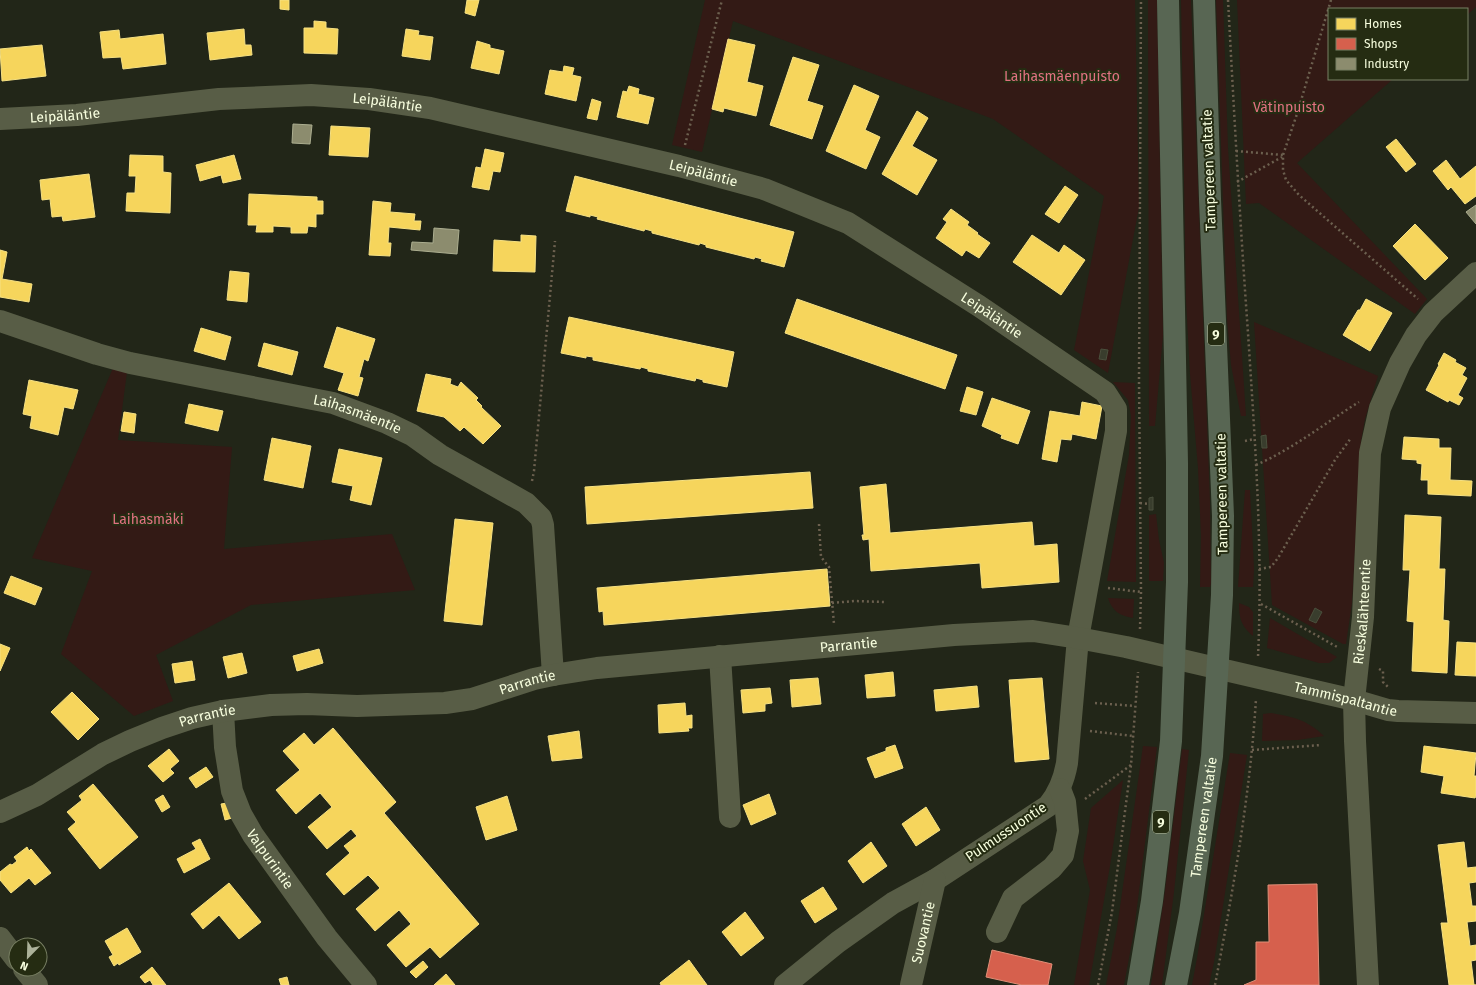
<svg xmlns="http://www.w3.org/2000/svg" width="1476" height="985" font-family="'Fira Sans',sans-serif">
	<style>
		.green { fill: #331a15 }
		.homes { fill: #f6d55c; stroke: #f6e183 }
		.shops { fill: #d6604d; stroke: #e08f78 }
		.industry { fill: #8c8c6e; stroke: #acae90 }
		.building { fill: #393d2d; stroke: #4a4f3c }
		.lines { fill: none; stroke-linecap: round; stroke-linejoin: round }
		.path { stroke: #6c604f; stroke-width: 2.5; stroke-dasharray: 2 3; stroke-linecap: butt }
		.minor { stroke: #585d46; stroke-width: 22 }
		.highway { stroke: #586653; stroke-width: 22 }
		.labels { text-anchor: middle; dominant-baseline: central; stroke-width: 4; stroke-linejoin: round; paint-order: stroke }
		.shield { fill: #252c12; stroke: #b8bfa1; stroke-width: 1 }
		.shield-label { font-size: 13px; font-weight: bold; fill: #f7fede }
		.park-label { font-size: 14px; fill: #e07181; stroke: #252c12 }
		.street-label { font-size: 14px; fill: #f7fede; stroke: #252c12 }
	</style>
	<rect width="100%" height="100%" fill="#222618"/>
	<!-- green -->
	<g class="green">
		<polygon points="705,0 1135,0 1139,207 1108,373 1074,350 1104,196 993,119 733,21 702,152 672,145"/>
		<polygon points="1148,0 1157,0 1163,335 1155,426 1149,426"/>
		<polygon points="1181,0 1191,0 1210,501 1211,584 1210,587 1200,587 1201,536 1198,468 1190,374 1186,300"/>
		<polygon points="1216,0 1223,0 1228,148 1246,416 1241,416 1231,365 1227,319"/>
		<polygon points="1237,0 1476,0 1476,7 1467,15 1467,9 1329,9 1329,79 1393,79 1297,163 1427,299 1415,314 1259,203 1246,204"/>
		<polygon points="1254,322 1378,376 1365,419 1361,441 1352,603 1346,644 1343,644 1272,605"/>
		<polygon points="113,368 127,372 118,440 232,447 224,549 392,534 415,590 251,605 156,655 173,701 134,716 61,654 92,571 32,558"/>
		<polygon points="1113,382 1135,383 1136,582 1107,581 1129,455 1131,416 1128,400"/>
		<polygon points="1245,490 1250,490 1254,569 1253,587 1238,587"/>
		<polygon points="1156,514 1159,540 1164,563 1163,581 1149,581 1149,515"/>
		<path d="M1108,598L1134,599L1133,618C1120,616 1112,611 1108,598Z"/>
		<path d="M1239,603L1249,607L1253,612V636C1241,626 1239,618 1239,603Z"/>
		<polygon points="1270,618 1337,657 1329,663 1319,663 1267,648"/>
		<path d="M1271,713C1294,717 1307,720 1324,736L1298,740L1262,741L1263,714Z"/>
		<polygon points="1143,746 1157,747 1134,931 1124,985 1106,985 1117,928"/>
		<polygon points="1182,749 1189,750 1174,892 1162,985 1151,985 1165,891"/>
		<polygon points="1230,753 1247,755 1214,962 1209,985 1192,985 1197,958"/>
		<polygon points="1123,780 1110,866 1089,985 1074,985 1090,890 1083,861 1091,808"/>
	</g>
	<!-- homes -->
	<g class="homes">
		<polygon points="280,0 289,0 289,10 280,9"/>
		<polygon points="467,0 479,0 475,16 465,13"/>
		<polygon points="314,21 326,22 326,28 338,29 337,54 304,53 304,28 314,28"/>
		<polygon points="244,29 245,45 251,45 252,55 210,60 207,33"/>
		<polygon points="406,29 419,31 418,35 433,37 430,60 402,56"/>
		<polygon points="119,30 120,39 163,34 166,64 123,69 121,57 103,58 100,32"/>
		<polygon points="728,39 755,45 747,82 763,86 756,116 724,108 723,112 712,109"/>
		<polygon points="477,41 490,45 490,48 504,51 499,74 471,68"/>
		<polygon points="42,45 46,76 2,81 0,49"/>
		<polygon points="793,57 819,65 807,101 823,106 812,139 770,125"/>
		<polygon points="564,66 574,68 572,75 581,77 576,101 545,94 550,70 563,72"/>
		<polygon points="854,85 879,96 865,130 880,137 866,169 826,151"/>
		<polygon points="629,86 639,89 638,94 654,98 648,124 617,117 623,91 627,92"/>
		<polygon points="592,99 601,102 597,120 587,118"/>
		<polygon points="917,111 928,118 912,146 937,160 917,195 882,174"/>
		<polygon points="331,126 370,128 368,157 329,155"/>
		<polygon points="1396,139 1416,164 1406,172 1386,147"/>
		<polygon points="485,149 504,153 500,172 493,171 489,190 472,187 476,167 481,168"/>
		<polygon points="130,155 163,156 163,172 171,173 170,213 126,211 127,193 135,193 136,176 129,176"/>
		<polygon points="234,155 241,179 223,183 221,175 200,181 196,165"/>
		<polygon points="1446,160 1460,179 1476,166 1476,196 1465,204 1451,187 1448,190 1433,171"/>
		<polygon points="89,174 95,217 63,221 62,216 52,217 50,199 42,200 40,180"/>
		<polygon points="575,176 794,232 784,267 761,261 762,259 755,257 754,259 706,247 706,245 700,243 699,245 652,233 652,231 645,229 644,231 597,219 598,217 590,215 590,217 566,211"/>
		<polygon points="1065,186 1078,195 1059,223 1045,214"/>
		<polygon points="249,194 317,197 317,201 323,201 323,214 316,214 316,227 308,226 307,233 291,233 291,227 273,226 273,232 256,232 257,225 248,225"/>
		<polygon points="373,201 391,203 390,212 415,214 414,221 421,221 420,230 389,227 388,243 391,243 390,256 369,255"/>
		<polygon points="951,209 969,222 967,225 978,233 977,234 990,243 979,258 966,250 962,256 936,238 947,222 943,219"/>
		<polygon points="1415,224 1448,258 1425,280 1393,246"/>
		<polygon points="521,235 536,236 535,272 493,271 494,240 521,242"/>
		<polygon points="1032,235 1059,253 1064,245 1085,260 1061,295 1013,262"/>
		<polygon points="0,250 7,252 2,279 32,284 29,302 0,297"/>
		<polygon points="230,271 249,273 247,302 227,300"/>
		<polygon points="797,299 957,355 945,389 785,333"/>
		<polygon points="1366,299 1392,313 1370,351 1343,335 1358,310 1360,310"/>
		<polygon points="569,317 734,352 727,387 703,382 703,380 696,378 695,381 648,371 648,369 641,367 640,369 593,360 593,357 586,356 586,358 561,353"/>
		<polygon points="337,327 375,339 368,361 364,359 359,377 363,378 358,396 338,390 344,373 324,367"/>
		<polygon points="201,328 231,337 225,360 194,351"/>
		<polygon points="264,343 298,352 292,375 258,366"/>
		<polygon points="1444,353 1456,360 1455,362 1466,368 1462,375 1467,378 1458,395 1463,398 1459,405 1449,400 1448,402 1426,390 1439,365 1438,364"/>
		<polygon points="426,374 451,379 450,384 458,387 461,382 478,398 476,400 482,406 481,407 501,426 483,444 464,427 460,431 444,417 417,411"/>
		<polygon points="29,380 78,390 73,409 64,407 58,435 30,428 32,416 23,414"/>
		<polygon points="967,387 983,392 976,415 960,411"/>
		<polygon points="992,398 1030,411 1018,444 1001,438 1002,435 982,426"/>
		<polygon points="1082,402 1102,406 1096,439 1072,434 1071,440 1061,439 1057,462 1042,459 1050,411 1080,416"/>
		<polygon points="189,404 223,411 218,431 185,423"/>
		<polygon points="124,412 136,414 134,433 121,431"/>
		<polygon points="1404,437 1439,439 1439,448 1451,448 1450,480 1472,481 1471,496 1428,494 1428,480 1421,480 1422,464 1417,463 1417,460 1402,459"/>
		<polygon points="272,438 311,446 303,488 264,480"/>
		<polygon points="339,449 382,458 371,505 350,500 353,486 332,482"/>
		<polygon points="810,472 813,508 587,524 585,487"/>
		<polygon points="886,484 890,533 1032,522 1034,546 1057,544 1059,582 982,588 980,563 871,571 869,539 863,540 862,535 864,535 860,487"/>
		<polygon points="1405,515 1441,517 1439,569 1445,569 1443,620 1449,621 1447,673 1412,671 1414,622 1407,621 1410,570 1403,570"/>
		<polygon points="455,519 493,523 482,625 444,621"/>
		<polygon points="827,569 830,606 604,625 603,611 599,612 597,588"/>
		<polygon points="11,576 42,588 35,605 4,593"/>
		<polygon points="1457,642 1476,643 1476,676 1455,675"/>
		<polygon points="0,644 10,648 0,671"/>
		<polygon points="319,649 323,663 297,671 293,656"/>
		<polygon points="242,653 247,673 228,678 223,657"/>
		<polygon points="192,661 195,680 175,683 172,664"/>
		<polygon points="893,672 895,696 867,698 865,675"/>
		<polygon points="818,678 821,704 792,707 790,680"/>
		<polygon points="1042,678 1049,759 1015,762 1009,680"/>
		<polygon points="977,686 979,707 936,711 934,690"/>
		<polygon points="770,688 772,703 765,704 765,711 743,713 741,690"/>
		<polygon points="72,692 99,719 78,740 51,712"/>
		<polygon points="685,703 686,716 692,715 692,728 688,728 689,731 659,733 658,705"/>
		<polygon points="333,728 396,802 384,813 479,924 440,958 430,947 406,967 387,945 411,924 399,910 375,931 356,909 380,888 373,880 368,875 344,895 326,874 350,853 344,846 357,836 351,829 327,849 308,827 332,807 320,793 296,814 276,790 300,770 283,751 304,733 314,745"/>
		<polygon points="579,731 582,758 552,761 548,736"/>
		<polygon points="895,745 903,768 875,778 867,758 886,751 886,748"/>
		<polygon points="1424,746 1476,753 1474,776 1476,776 1476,796 1475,798 1441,793 1444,776 1421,772"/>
		<polygon points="169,749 179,761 170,769 174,773 163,782 148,766"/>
		<polygon points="206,767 213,777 196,788 189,778"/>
		<polygon points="93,784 138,837 100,869 68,829 76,822 67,812 82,800 79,796"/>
		<polygon points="769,794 776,814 751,825 743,805"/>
		<polygon points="163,795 170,807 162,812 155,800"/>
		<polygon points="507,796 517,830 486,840 476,807"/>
		<polygon points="232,802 236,817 225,820 221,804"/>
		<polygon points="926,807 940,830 916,846 902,824"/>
		<polygon points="200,839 210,859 184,873 177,859 196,849 192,843"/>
		<polygon points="871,842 887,866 863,883 848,861"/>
		<polygon points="1464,842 1467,868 1476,867 1476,882 1469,883 1472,906 1476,906 1476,921 1467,922 1470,946 1476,945 1476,960 1471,961 1474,985 1476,985 1449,985 1441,923 1448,923 1438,845"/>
		<polygon points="27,847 29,851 31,849 51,873 35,885 29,878 11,893 0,880 0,872 10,864 12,865 17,861 14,857"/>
		<polygon points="229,883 261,922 239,939 219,915 203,929 191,914"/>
		<polygon points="823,887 837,909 815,923 801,901"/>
		<polygon points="745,912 764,938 741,956 722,932"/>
		<polygon points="127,928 141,952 119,965 118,963 114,966 109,957 113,955 105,941"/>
		<polygon points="689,960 707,985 661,985 660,983"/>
		<polygon points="423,961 428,967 416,978 410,972"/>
		<polygon points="152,967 166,985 153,985 150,980 145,983 140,977"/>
		<polygon points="446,974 455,985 434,985"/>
		<polygon points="287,977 289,985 281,985 279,979"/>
	</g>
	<!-- shops -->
	<g class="shops">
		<polygon points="1317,884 1319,985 1244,985 1256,980 1256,942 1269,942 1268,885"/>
		<polygon points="992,950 1052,964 1048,985 1022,985 986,977"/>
	</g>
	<!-- industry -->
	<g class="industry">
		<polygon points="293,124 312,125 310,144 292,143"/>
		<polygon points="1476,205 1476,224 1466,212"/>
		<polygon points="434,228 459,230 457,254 411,250 412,242 433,243"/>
	</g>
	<!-- building -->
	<g class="building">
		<polygon points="1101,349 1108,350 1106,360 1099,359"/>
		<polygon points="1266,435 1267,448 1262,448 1261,436"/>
		<polygon points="1153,497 1153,510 1149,510 1149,498"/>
		<polygon points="1315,608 1322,612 1316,623 1309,620"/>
	</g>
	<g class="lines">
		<!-- path -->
		<g class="path">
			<path d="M1228,0C1234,111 1240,222 1248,333C1255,441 1263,549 1258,657"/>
			<polyline points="1331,0 1297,114 1283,155 1283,170 1286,180 1299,195 1418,299"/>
			<polyline points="685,145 722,0"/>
			<polyline points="1236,151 1283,155"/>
			<polyline points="1237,182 1282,157"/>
			<polyline points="1245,441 1254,439"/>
			<path d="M1256,465C1293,449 1325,423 1359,402"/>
			<polyline points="532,481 534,471 555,241"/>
			<polyline points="1140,503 1150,504"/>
			<polyline points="819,524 821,557 829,567 834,624"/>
			<polyline points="1259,569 1271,567 1278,558 1335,460 1351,438"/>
			<polyline points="1108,588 1141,592"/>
			<polyline points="832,603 854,601 884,602"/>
			<polyline points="1261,604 1339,648"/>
			<polyline points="1140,629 1141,592 1139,380 1141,0"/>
			<polyline points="1379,669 1383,671 1383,682 1388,687"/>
			<polyline points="1095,703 1135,706"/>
			<polyline points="1090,731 1133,736"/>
			<polyline points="1252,750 1321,745"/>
			<polyline points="1085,799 1131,765"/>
			<polyline points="1098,985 1112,912 1131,765 1138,672"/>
			<path d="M1215,985C1233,890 1250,796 1256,699"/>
		</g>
		<!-- minor -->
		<g class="minor">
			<path id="s1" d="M0,119L77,115L219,99L311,95L369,99L430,108L679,166L764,189L848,223L979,306L1105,392L1116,409V431L1078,638L1067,763C1064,780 1059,793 1048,806L935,880L893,903L838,942L785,985"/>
			<path id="s2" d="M0,321L97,354L130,363L333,403L387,423L412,435L440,455L526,503L541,518L543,525L553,675"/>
			<polyline points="720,656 730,817"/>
			<path id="s3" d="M223,711L225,747L232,791L241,814L253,835L327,938L366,985"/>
			<path id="s4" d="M0,812L37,795L103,754L130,741L162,728L192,718L223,711L271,705L307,704L357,706L445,703L472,699L534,679L553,675L597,668L954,635L1033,631L1078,638L1126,647L1354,700L1388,710L1398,711L1476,713"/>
			<polyline points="997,932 1013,898 1052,868 1063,855 1068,831 1065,802 1060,789"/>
			<polyline points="0,938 16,959"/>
			<polyline points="24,969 37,985"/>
			<path id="s5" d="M911,985L935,880"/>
			<path id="s6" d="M1368,985L1355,741L1354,700L1363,617L1370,453L1380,408L1400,363L1416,335L1433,313L1476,273"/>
		</g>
		<!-- highway -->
		<g class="highway">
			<polyline points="1138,985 1152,901 1171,741 1177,582 1177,463 1168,0"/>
			<path id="s7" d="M1176,985L1190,913L1212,756L1222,595L1223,516L1210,199L1204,0"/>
		</g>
	</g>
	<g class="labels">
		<!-- shield labels -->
		<g class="shield">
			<rect x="1208" y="323" width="16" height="22" rx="3"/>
			<rect x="1153" y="811" width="16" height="22" rx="3"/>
		</g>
		<g class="shield-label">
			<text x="1216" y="334">9</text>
			<text x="1161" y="822">9</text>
		</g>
		<!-- park labels -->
		<g class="park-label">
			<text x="1062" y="76">Laihasmäenpuisto</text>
			<text x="1289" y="107">Vätinpuisto</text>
			<text x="148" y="519">Laihasmäki</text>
		</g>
		<!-- street labels -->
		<g class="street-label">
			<text stroke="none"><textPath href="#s1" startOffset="389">Leipäläntie</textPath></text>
			<text stroke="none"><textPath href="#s1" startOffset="65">Leipäläntie</textPath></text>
			<text transform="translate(1209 170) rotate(-92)">Tampereen valtatie</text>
			<text stroke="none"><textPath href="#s1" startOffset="713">Leipäläntie</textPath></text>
			<text stroke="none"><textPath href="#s1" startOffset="1037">Leipäläntie</textPath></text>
			<text stroke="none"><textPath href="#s2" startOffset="370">Laihasmäentie</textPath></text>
			<text transform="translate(1222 494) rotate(-91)">Tampereen valtatie</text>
			<text stroke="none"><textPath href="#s6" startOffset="374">Rieskalähteentie</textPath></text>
			<text stroke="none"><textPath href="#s4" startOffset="878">Parrantie</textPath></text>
			<text stroke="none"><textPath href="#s4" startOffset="554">Parrantie</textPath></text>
			<text stroke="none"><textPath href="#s4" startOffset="1383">Tammispaltantie</textPath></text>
			<text stroke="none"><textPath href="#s4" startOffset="230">Parrantie</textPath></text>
			<text stroke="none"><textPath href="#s7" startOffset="170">Tampereen valtatie</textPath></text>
			<text transform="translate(1006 832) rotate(-34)">Pulmussuontie</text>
			<text stroke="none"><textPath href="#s3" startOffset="159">Valpurintie</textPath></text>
			<text stroke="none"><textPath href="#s5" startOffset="54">Suovantie</textPath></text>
		</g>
	</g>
	<!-- legend -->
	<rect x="1328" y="8" width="140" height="72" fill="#252c12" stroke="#798064"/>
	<rect x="1336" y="18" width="20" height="12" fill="#f6d55c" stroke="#798064"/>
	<text x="1364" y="28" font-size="12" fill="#f7fede">Homes</text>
	<rect x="1336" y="38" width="20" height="12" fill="#d6604d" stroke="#798064"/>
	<text x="1364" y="48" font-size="12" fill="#f7fede">Shops</text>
	<rect x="1336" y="58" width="20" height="12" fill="#8c8c6e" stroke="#798064"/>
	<text x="1364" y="68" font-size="12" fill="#f7fede">Industry</text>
	<!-- north arrow -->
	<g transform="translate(28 957) rotate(203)"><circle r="19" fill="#252c12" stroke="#798064"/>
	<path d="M0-3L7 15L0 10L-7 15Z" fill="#acb299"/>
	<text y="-6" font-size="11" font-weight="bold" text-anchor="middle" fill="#f7fede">N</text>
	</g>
</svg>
